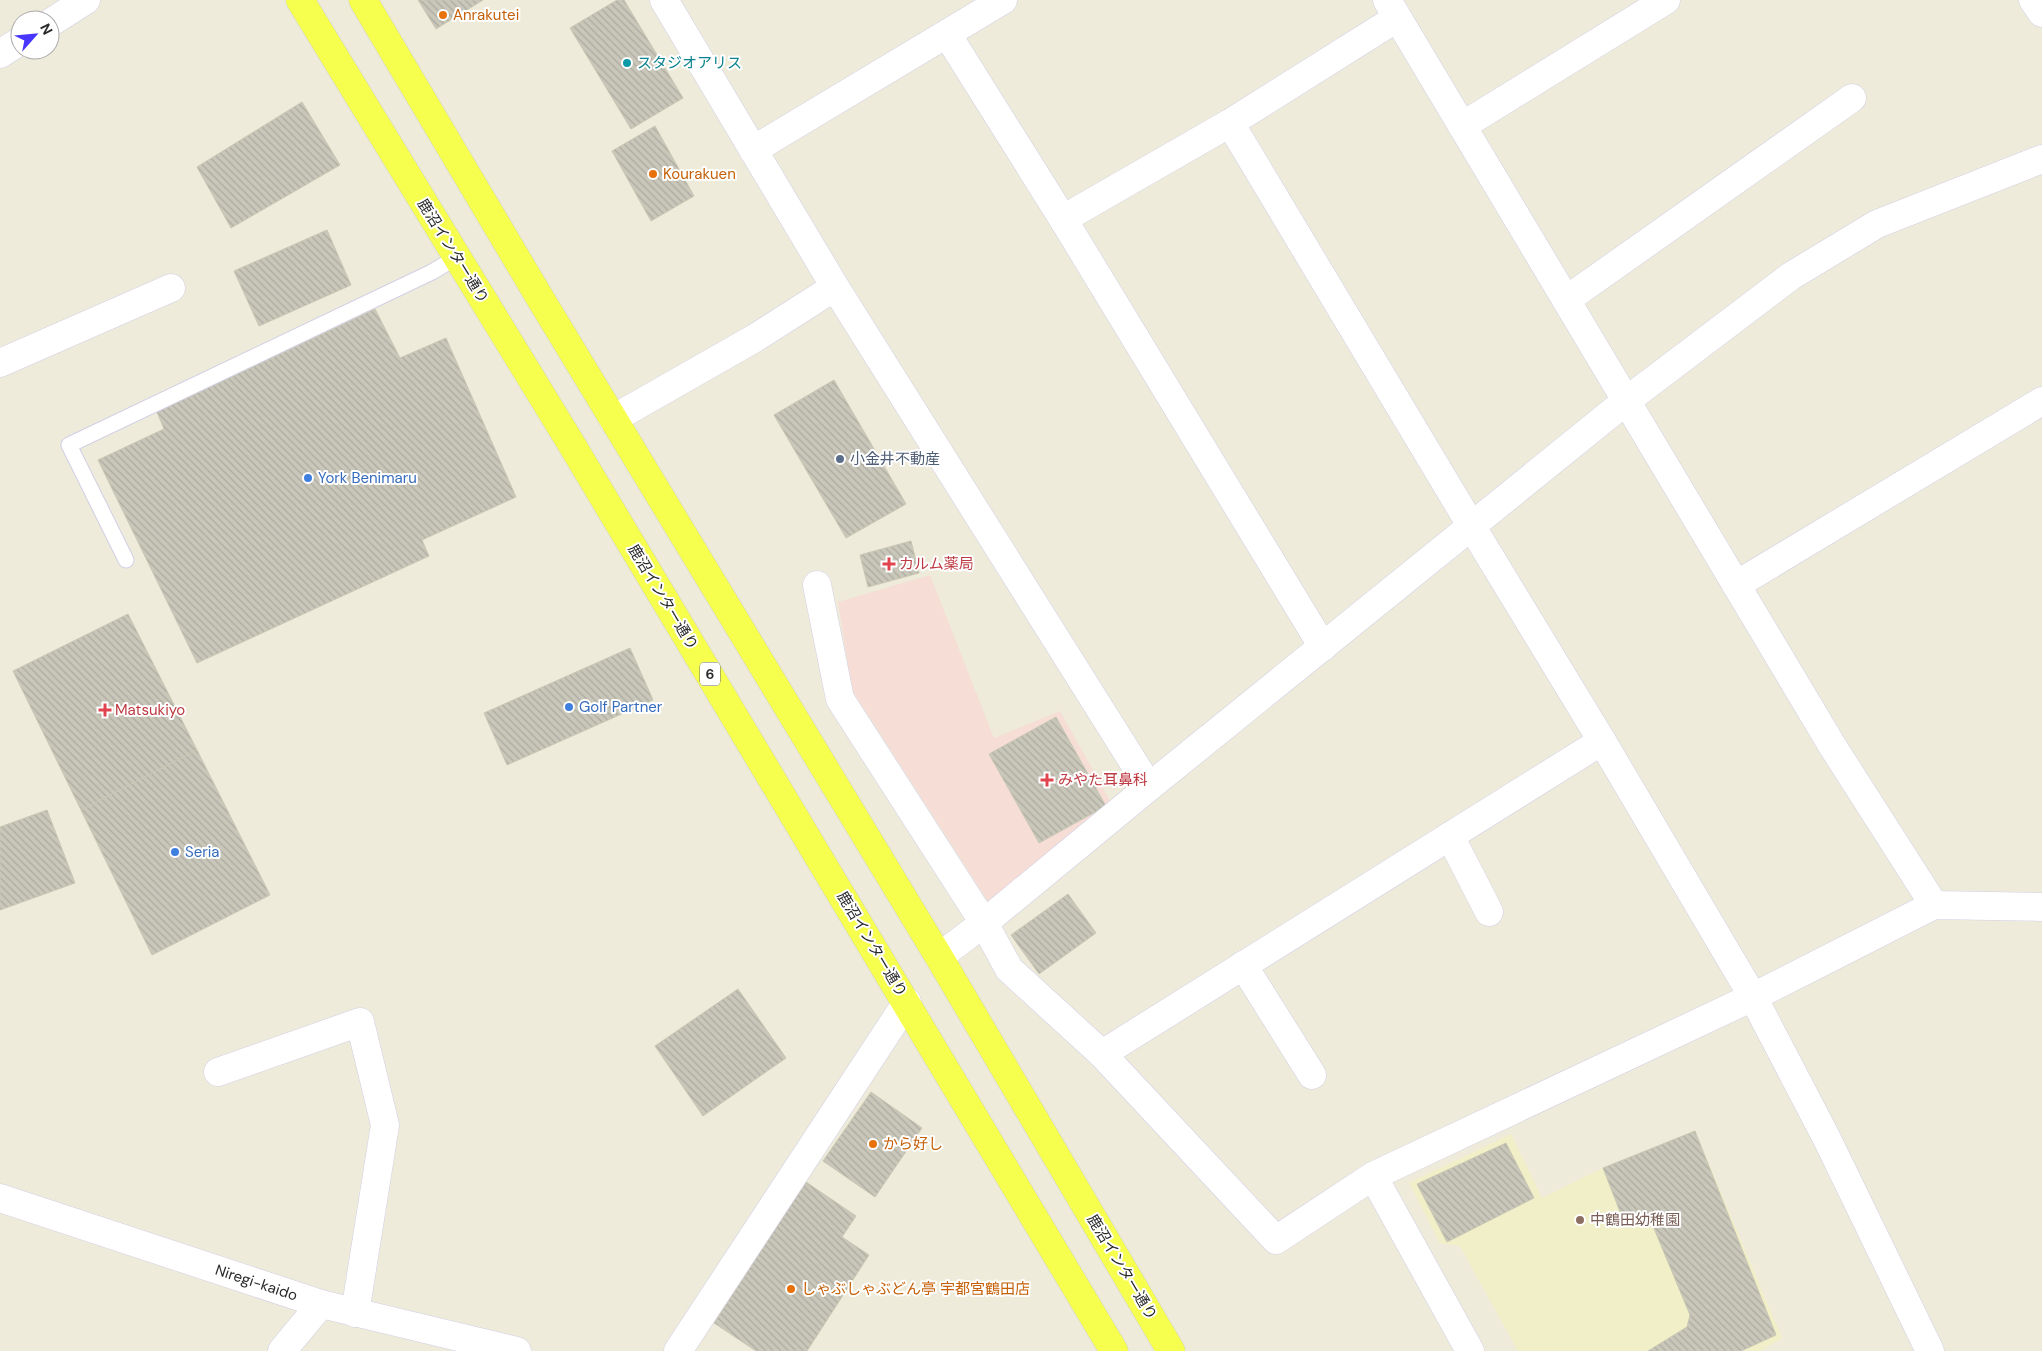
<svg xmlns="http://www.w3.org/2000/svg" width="2042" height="1351" font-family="'DM Sans','Noto Sans JP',sans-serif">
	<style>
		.education { fill: #f1efc7 }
		.medical { fill: #f6ddd6 }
		.building { fill: url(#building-back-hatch); stroke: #c9c8b3 }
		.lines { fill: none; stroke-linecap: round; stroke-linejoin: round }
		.lane-casing { stroke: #d1cfe5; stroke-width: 17 }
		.street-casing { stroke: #d1cfe5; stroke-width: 29 }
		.secondary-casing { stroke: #d1cfe5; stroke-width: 29 }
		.primary-casing { stroke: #d0d0d0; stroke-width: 29 }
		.lane { stroke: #fff; stroke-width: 15 }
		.street { stroke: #fff; stroke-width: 28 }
		.secondary { stroke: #fff; stroke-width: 28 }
		.primary { stroke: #f7ff4e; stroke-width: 28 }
		.food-dot { fill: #e8710a; stroke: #fff; stroke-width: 2 }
		.culture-dot { fill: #0f9aa8; stroke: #fff; stroke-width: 2 }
		.service-dot { fill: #5c6f8a; stroke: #fff; stroke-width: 2 }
		.shop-dot { fill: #3f7fe0; stroke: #fff; stroke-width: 2 }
		.health-dot { fill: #e0444e; stroke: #fff; stroke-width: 2 }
		.education-dot { fill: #8d6e63; stroke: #fff; stroke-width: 2 }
		.labels { text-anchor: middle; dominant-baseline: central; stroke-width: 4; stroke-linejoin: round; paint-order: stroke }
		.shield { fill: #fff; stroke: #6a6a6a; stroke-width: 1 }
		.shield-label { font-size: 14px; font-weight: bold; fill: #2a2a2a }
		.food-label { font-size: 15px; fill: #c56008; stroke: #fff; text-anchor: start }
		.culture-label { font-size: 15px; fill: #0d838f; stroke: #fff; text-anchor: start }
		.street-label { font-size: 15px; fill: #2a2a2a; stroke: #fff }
		.service-label { font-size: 15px; fill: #4e5e75; stroke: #fff; text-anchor: start }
		.shop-label { font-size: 15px; fill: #366cbe; stroke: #fff; text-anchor: start }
		.health-label { font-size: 15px; fill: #be3a42; stroke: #fff; text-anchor: start }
		.education-label { font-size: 15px; fill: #785e54; stroke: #fff; text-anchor: start }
	</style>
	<defs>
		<pattern id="building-back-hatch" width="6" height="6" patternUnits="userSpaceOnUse" patternTransform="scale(1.25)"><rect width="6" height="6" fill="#c9c7ba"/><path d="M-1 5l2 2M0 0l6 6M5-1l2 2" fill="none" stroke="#adaba0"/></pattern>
	</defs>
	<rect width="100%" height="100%" fill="#eeebda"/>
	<!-- education -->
	<polygon class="education" points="1695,1131 1782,1338 1760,1351 1518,1351 1460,1246 1440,1243 1409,1183 1511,1134 1542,1198 1603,1168"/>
	<!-- medical -->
	<polygon class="medical" points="930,575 994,738 1060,711 1114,808 991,906 852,690 838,602"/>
	<!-- building -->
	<g class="building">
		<polygon points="418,0 483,0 436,29"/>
		<polygon points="617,0 624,0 683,98 631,129 570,28"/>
		<polygon points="302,102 340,165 231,228 197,167"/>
		<polygon points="655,126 694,196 651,221 612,151"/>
		<polygon points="327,230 351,285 259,326 234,271"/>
		<polygon points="375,309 400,358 446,338 516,497 422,540 429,556 197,663 98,460 164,429 157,412"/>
		<polygon points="834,380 906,504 846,538 774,415"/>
		<polygon points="911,541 919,573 868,587 860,555"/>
		<polygon points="128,614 197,750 81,810 13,671"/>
		<polygon points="630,648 653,700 507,765 484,713"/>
		<polygon points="1056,717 1106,806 1039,843 989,754"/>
		<polygon points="197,750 270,895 152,955 81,810"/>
		<polygon points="47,810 75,883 0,910 0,827"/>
		<polygon points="1068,894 1096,933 1039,974 1011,935"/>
		<polygon points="738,989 786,1058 703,1116 655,1046"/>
		<polygon points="871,1092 922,1128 875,1197 823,1161"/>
		<polygon points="1695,1131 1776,1335 1741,1351 1648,1351 1687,1327 1690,1315 1653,1226 1641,1215 1624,1222 1603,1168"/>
		<polygon points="1506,1143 1534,1198 1447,1242 1417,1184"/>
		<polygon points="806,1182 856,1216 842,1237 869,1255 807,1351 756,1351 714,1323"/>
	</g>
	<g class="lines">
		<!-- lane casing -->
		<g class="lane-casing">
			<polyline id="lane" points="126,560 69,445 432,272 457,257"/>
		</g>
		<!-- street casing -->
		<g class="street-casing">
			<g id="street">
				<polyline points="664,0 835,287 1149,787"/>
				<polyline points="1387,0 1833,747 1934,905"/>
				<polyline points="2033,0 2042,13"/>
				<polyline points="50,23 86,0"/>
				<polyline points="947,34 1063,219 1230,123 1397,18"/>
				<polyline points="0,54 20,41"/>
				<polyline points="1230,123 1472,527 1602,741 1753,997 1827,1139 1930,1351"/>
				<polyline points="1462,126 1666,0"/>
				<polyline points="753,150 1003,0"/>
				<polyline points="1063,219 1323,647"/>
				<polyline points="1566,300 1852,98"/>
				<polyline points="0,363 171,288"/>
				<polyline points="613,419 755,338 835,287"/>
				<polyline points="817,585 840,699 984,923 1009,969 1102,1054 1276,1240 1373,1176 1753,997 1934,905 2042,907"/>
				<polyline points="1736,585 2042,401"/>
				<polyline points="1450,836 1489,912"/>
				<polyline points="939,957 984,923 1149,787 1626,401 1791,276 1877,224 2042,159"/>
				<polyline points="1243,965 1312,1075"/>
				<polyline points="1102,1054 1602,741"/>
				<polyline points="218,1072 360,1022 385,1125 355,1313"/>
				<polyline points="1373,1176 1470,1351"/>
				<polyline points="282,1351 321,1304"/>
				<polyline points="678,1351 907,1002"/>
			</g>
		</g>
		<!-- secondary casing -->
		<g class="secondary-casing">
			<g id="secondary">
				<path id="s1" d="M0,1198L321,1304L517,1351"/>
			</g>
		</g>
		<!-- primary casing -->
		<g class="primary-casing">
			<g id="primary">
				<polyline points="300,0 572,445 1114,1351"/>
				<polyline points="363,0 540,298 939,957 1171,1351"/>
			</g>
		</g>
		<!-- lane -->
		<use href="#lane" class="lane"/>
		<!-- street -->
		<use href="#street" class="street"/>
		<!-- secondary -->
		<use href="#secondary" class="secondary"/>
		<!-- primary -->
		<use href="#primary" class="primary"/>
	</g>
	<!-- markers -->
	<g class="food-dot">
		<circle cx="443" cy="15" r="5"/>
		<circle cx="653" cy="174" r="5"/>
		<circle cx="873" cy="1144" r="5"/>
		<circle cx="791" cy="1289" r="5"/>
	</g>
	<circle class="culture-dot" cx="627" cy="63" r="5"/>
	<circle class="service-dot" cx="840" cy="459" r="5"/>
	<g class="shop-dot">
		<circle cx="308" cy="478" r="5"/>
		<circle cx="569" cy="707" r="5"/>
		<circle cx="175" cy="852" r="5"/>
	</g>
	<g class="health-dot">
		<path d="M886.5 556.5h5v5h5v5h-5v5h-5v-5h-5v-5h5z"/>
		<path d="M102.5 702.5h5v5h5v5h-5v5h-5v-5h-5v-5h5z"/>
		<path d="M1044.5 772.5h5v5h5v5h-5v5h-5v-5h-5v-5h5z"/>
	</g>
	<circle class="education-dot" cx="1580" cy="1220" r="5"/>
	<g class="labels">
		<!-- shield labels -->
		<rect class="shield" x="700" y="662.5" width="20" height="23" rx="4"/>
		<g class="shield-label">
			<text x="710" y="674">6</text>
		</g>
		<!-- food labels -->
		<g class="food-label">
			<text x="453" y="15">Anrakutei</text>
			<text x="663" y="174">Kourakuen</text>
			<text x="883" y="1144">から好し</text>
			<text x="801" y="1289">しゃぶしゃぶどん亭 宇都宮鶴田店</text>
		</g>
		<!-- culture labels -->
		<g class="culture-label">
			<text x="637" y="63">スタジオアリス</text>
		</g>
		<!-- street labels -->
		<g class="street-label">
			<text transform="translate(453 251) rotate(58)">鹿沼インター通り</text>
			<text transform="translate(663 597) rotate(59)">鹿沼インター通り</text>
			<text transform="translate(872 944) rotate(59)">鹿沼インター通り</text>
			<text transform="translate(1122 1267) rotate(59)">鹿沼インター通り</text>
			<text stroke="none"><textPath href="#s1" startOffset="270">Niregi-kaido</textPath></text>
		</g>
		<!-- service labels -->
		<g class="service-label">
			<text x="850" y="459">小金井不動産</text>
		</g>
		<!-- shop labels -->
		<g class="shop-label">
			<text x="318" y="478">York Benimaru</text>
			<text x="579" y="707">Golf Partner</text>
			<text x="185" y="852">Seria</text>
		</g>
		<!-- health labels -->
		<g class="health-label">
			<text x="899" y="564">カルム薬局</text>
			<text x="115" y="710">Matsukiyo</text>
			<text x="1058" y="780">みやた耳鼻科</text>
		</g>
		<!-- education labels -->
		<g class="education-label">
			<text x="1590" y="1220">中鶴田幼稚園</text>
		</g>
	</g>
	<!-- north arrow -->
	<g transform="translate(35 35) rotate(63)"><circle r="24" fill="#ffffff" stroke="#aaaaaa"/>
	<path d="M0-4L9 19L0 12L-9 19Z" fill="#4836ff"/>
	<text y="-8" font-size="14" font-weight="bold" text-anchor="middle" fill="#2a2a2a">N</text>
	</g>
</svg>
